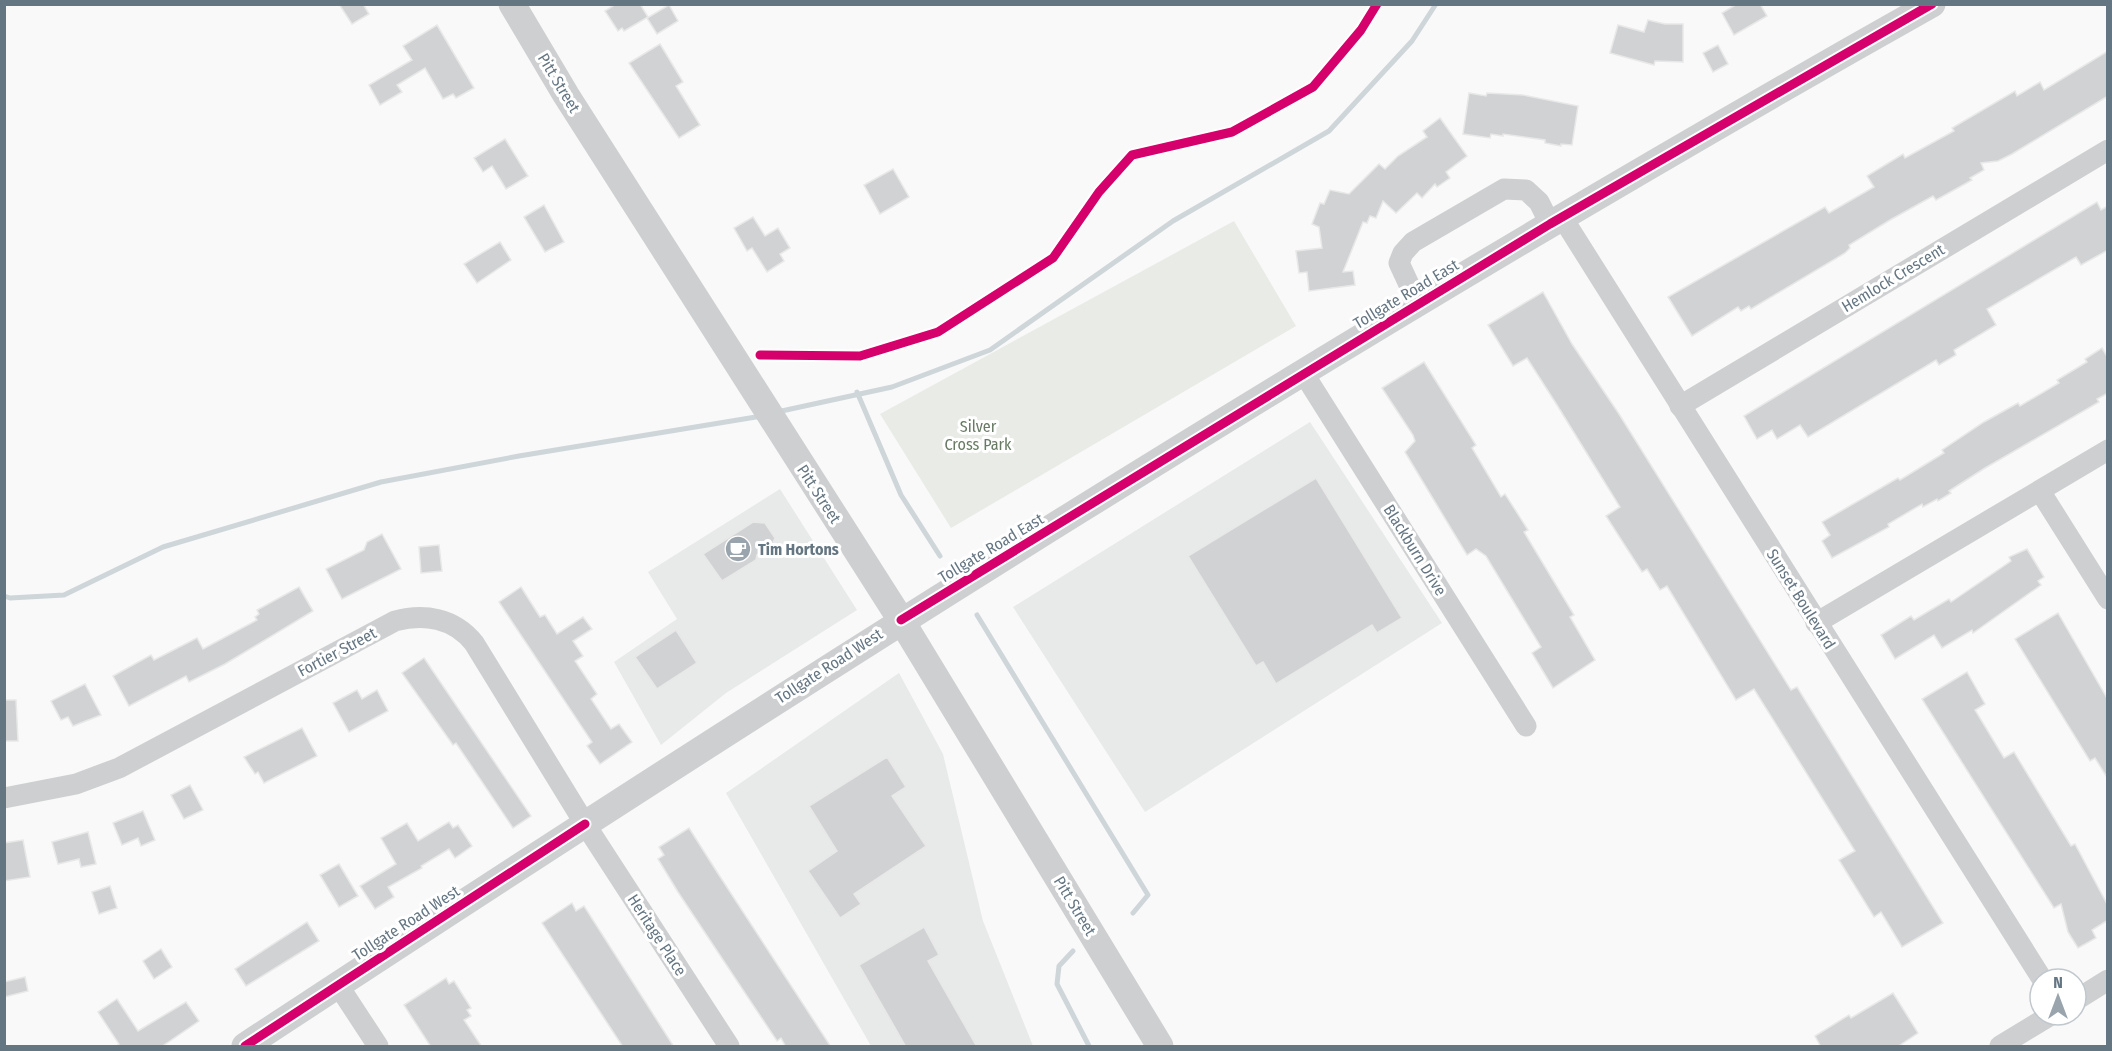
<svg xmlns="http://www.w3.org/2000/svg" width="2112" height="1051" font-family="'Fira Sans Condensed',sans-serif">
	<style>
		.built { fill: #e8e9e9 }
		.green { fill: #e8ebe6 }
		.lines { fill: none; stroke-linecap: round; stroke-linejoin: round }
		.stream { stroke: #ced6d9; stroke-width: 5 }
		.building { fill: #d0d2d3; stroke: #e8e8e8; stroke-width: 1.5 }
		.minor { stroke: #cecfd0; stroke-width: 21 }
		.tertiary { stroke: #cecfd0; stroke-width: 27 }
		.cycleway-casing { stroke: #fff; stroke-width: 13 }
		.cycleway { stroke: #d6006c; stroke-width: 9 }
		.labels { text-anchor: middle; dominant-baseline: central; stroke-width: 6; stroke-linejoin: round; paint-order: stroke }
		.street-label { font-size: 16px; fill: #657683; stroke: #fff }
		.park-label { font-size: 16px; fill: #687a64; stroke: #fff }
		.poi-label { font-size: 16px; font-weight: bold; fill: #657683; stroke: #fff; text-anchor: start }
	</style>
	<rect width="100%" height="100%" fill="#f9f9f9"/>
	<!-- built -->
	<g class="built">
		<polygon points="1310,422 1442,623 1145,812 1013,607"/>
		<polygon points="780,489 857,610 726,693 661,745 614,662 677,619 648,572"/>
		<polygon points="899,673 943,754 983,921 1033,1046 871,1046 726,793"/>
	</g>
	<!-- green -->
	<polygon class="green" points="1234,221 1296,326 951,528 880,414"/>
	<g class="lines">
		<!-- stream -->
		<g class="stream">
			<polyline points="857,392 901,495 940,556"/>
			<polyline points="777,412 892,387 990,350 1173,221 1329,131 1412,41 1436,4"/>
			<polyline points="4,596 10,598 64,595 163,547 381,482 519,456 762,416"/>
			<polyline points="977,615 1148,895 1133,913"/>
			<polyline points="1073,951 1059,966 1057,984 1089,1046"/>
		</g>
	</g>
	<!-- building -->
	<g class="building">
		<polygon points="339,4 363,4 369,14 352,24"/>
		<polygon points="616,4 640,4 648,17 624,31 622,28 618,31 605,11"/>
		<polygon points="1737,4 1760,4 1767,16 1734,35 1722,13"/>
		<polygon points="669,5 678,21 657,34 647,18"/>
		<polygon points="1648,20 1665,24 1683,24 1683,62 1655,61 1654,65 1610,53 1618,25 1644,32"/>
		<polygon points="437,25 474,88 456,98 453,94 443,99 425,68 397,85 402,92 380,105 369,85 412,60 403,46"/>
		<polygon points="660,44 683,82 676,86 700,125 679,138 629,63"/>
		<polygon points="1718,45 1728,64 1713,72 1703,53"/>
		<polygon points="2108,51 2108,96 2012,154 1998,161 1981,163 1984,170 1970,178 1972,180 1936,200 1933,196 1890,220 1849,245 1850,248 1845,253 1751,309 1749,306 1741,311 1738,307 1692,336 1668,297 1825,207 1829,213 1874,187 1867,176 1903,154 1905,158 1954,131 1952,128 2015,91 2017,96 2040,82 2044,90"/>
		<polygon points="1469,93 1486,96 1487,93 1523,95 1578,106 1572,145 1561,144 1561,146 1545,143 1545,140 1503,134 1503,136 1491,134 1490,138 1463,134"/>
		<polygon points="1440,118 1467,156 1446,172 1450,178 1437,187 1435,184 1422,198 1417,193 1396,213 1383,201 1376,218 1370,216 1367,223 1363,222 1343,272 1353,271 1355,285 1309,291 1307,272 1299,273 1296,251 1322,248 1319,227 1312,224 1320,203 1324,204 1330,190 1349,194 1379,164 1385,169 1398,156 1427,137 1423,131"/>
		<polygon points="505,139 528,176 506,189 492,166 483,172 474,158"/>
		<polygon points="893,169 909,197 880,214 864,185"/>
		<polygon points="2097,202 2101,210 2108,206 2108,250 2081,265 2076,257 1987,309 1996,325 1954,350 1956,355 1939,365 1936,360 1808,437 1800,425 1777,439 1772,430 1757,439 1744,416"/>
		<polygon points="544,205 564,242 545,252 524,217"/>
		<polygon points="753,217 765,236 778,228 790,248 780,254 784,261 767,272 752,248 747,251 734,228"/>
		<polygon points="500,242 511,260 477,283 464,264"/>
		<polygon points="1543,292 1572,344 1619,414 1791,690 1797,687 1943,923 1902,947 1881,912 1874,917 1839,860 1855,851 1754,689 1736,700 1667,586 1660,590 1647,569 1642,572 1606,516 1620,507 1557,405 1527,358 1513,366 1488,325"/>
		<polygon points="2102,348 2108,358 2108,393 2097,399 2099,402 1985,468 1949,491 1951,493 1938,501 1937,499 1923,507 1922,504 1888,524 1889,527 1832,558 1822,541 1830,535 1822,522 1898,478 1900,480 1944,453 1942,450 1984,422 2018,403 2020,406 2059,383 2057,380 2087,362 2085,359"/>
		<polygon points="1424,362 1476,445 1472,448 1501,497 1505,494 1528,530 1524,532 1574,615 1570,617 1595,660 1553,688 1532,653 1541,647 1486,556 1476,549 1467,555 1405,452 1415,441 1413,435 1382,388"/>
		<polygon points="1316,478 1402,618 1377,633 1372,625 1276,684 1263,662 1256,666 1188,556"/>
		<polygon points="753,522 765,523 775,538 772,545 757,555 756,560 722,581 703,554"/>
		<polygon points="382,534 401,569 342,599 326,569 364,550 367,542"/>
		<polygon points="439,545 442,571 421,573 419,547"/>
		<polygon points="2027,549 2044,577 2038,581 2041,585 1973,633 1972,630 1942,648 1934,635 1895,659 1881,635 1911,616 1914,620 1949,599 1951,602 2011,561 2009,557"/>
		<polygon points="299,587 313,611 225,664 189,682 186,676 129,706 113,676 151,655 154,660 197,638 203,649 257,620 255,617 259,614 257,610"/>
		<polygon points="521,587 540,617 545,615 557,634 583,617 592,629 573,641 583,656 575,661 597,694 591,699 611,729 619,724 632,742 600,764 587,746 592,742 499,602"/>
		<polygon points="2058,613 2108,700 2108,779 2095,758 2090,761 2015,639"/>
		<polygon points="676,630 697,663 657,689 635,657"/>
		<polygon points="424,658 531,816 513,828 456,743 453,745 402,673"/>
		<polygon points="1967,672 1985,704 1975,710 2004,758 2014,752 2071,846 2075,844 2108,906 2108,920 2092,930 2096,938 2078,948 2068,932 2061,904 2054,908 1922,699"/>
		<polygon points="85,684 101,715 73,726 68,717 61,720 51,701"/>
		<polygon points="357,690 362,699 377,690 388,711 349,732 333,703"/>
		<polygon points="4,700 16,700 18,741 4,741"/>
		<polygon points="302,728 317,756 264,783 258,772 255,774 244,757"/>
		<polygon points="887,757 906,787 892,796 926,846 854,894 861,904 840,918 808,871 837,851 809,806"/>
		<polygon points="190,785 203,810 184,819 171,795"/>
		<polygon points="143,811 155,840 141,846 138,838 122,845 113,823"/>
		<polygon points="449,822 453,828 458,825 472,846 455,858 449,849 421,866 422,868 388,887 394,897 375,909 360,886 396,864 381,838 407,823 418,841"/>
		<polygon points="689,828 717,872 831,1047 786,1047 781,1038 777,1041 678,892 658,859 664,855 659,847"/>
		<polygon points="88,832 96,864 81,867 79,859 58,864 52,842"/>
		<polygon points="23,840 30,877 4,881 4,843"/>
		<polygon points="339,864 358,896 339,907 320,875"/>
		<polygon points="110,886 117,908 99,914 92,892"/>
		<polygon points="572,903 576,911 584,906 674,1047 623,1047 542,923"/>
		<polygon points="307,922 319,941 246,986 235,969"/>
		<polygon points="924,927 939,955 928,961 977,1047 906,1047 859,965"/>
		<polygon points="161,949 172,967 154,979 143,961"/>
		<polygon points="25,977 28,991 4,997 4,982"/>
		<polygon points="446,978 449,984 454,981 471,1008 467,1010 471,1016 464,1020 482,1047 431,1047 404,1005"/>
		<polygon points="1893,993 1918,1033 1897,1047 1821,1047 1815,1036 1849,1015 1851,1018"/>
		<polygon points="117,999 138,1031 186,1002 199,1021 161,1047 115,1047 119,1044 98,1012"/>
	</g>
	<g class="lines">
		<!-- minor -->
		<g class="minor">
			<polyline points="1562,217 2042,979"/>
			<polyline points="1418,304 1399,263 1403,253 1413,242 1504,189 1526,190 1539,202 1550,224"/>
			<polyline points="1304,374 1526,726"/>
			<polyline points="1680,406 2108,150"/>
			<polyline points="2040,491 2108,599"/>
			<polyline points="1816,623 2108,450"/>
			<path d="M4,798L76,784L119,768L395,621C424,613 454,618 474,643L585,824L729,1046"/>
			<polyline points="338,985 378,1046"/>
			<polyline points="2076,1000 2108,980"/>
			<polyline points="2000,1046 2051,1015"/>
		</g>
		<!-- tertiary -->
		<g class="tertiary">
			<polyline points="512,4 566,95 901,620 1160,1046"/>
			<path d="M245,1046C797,683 1355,328 1932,4"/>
		</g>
		<!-- cycleway casing -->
		<g class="cycleway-casing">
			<g id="cycleway">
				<polyline points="760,355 860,356 938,332 1053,258 1099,192 1132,155 1232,132 1313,87 1361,30 1377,4"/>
				<polyline points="901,620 1550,224 1932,4"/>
				<polyline points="245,1046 585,824"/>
			</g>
		</g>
		<!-- cycleway -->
		<use href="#cycleway" class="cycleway"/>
	</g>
	<!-- icons -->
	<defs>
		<g id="cafe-disc" transform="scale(1.35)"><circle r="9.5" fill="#99a4ac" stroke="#fff"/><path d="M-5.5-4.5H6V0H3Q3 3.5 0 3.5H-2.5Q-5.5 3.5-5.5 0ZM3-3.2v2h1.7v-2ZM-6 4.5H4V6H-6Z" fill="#fff"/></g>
	</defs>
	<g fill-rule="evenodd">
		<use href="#cafe-disc" x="738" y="549"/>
	</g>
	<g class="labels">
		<!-- street labels -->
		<g class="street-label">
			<text transform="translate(559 83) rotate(59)">Pitt Street</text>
			<text transform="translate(1893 278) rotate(-31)">Hemlock Crescent</text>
			<text transform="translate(1406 294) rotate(-31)">Tollgate Road East</text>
			<text transform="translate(819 494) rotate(57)">Pitt Street</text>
			<text transform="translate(991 548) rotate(-31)">Tollgate Road East</text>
			<text transform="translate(1415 550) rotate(58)">Blackburn Drive</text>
			<text transform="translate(1801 599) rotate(58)">Sunset Boulevard</text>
			<text transform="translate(337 652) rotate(-28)">Fortier Street</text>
			<text transform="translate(829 666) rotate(-33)">Tollgate Road West</text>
			<text transform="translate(1075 906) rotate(59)">Pitt Street</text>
			<text transform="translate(406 923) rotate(-33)">Tollgate Road West</text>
			<text transform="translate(657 935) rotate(57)">Heritage Place</text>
		</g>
		<!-- park labels -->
		<g class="park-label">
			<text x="978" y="426">Silver<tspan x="978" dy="18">Cross Park</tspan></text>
		</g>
		<!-- poi labels -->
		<g class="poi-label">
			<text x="758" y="549">Tim Hortons</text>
		</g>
	</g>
	<!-- border -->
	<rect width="2112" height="1051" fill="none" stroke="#657683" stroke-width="12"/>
	<!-- north arrow -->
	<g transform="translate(2058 997)"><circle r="28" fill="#ffffff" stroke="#c1c8cd" stroke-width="1.5"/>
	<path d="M0-4.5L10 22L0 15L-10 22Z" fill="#99a4ac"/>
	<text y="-9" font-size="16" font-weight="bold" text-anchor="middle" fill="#657683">N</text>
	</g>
</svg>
